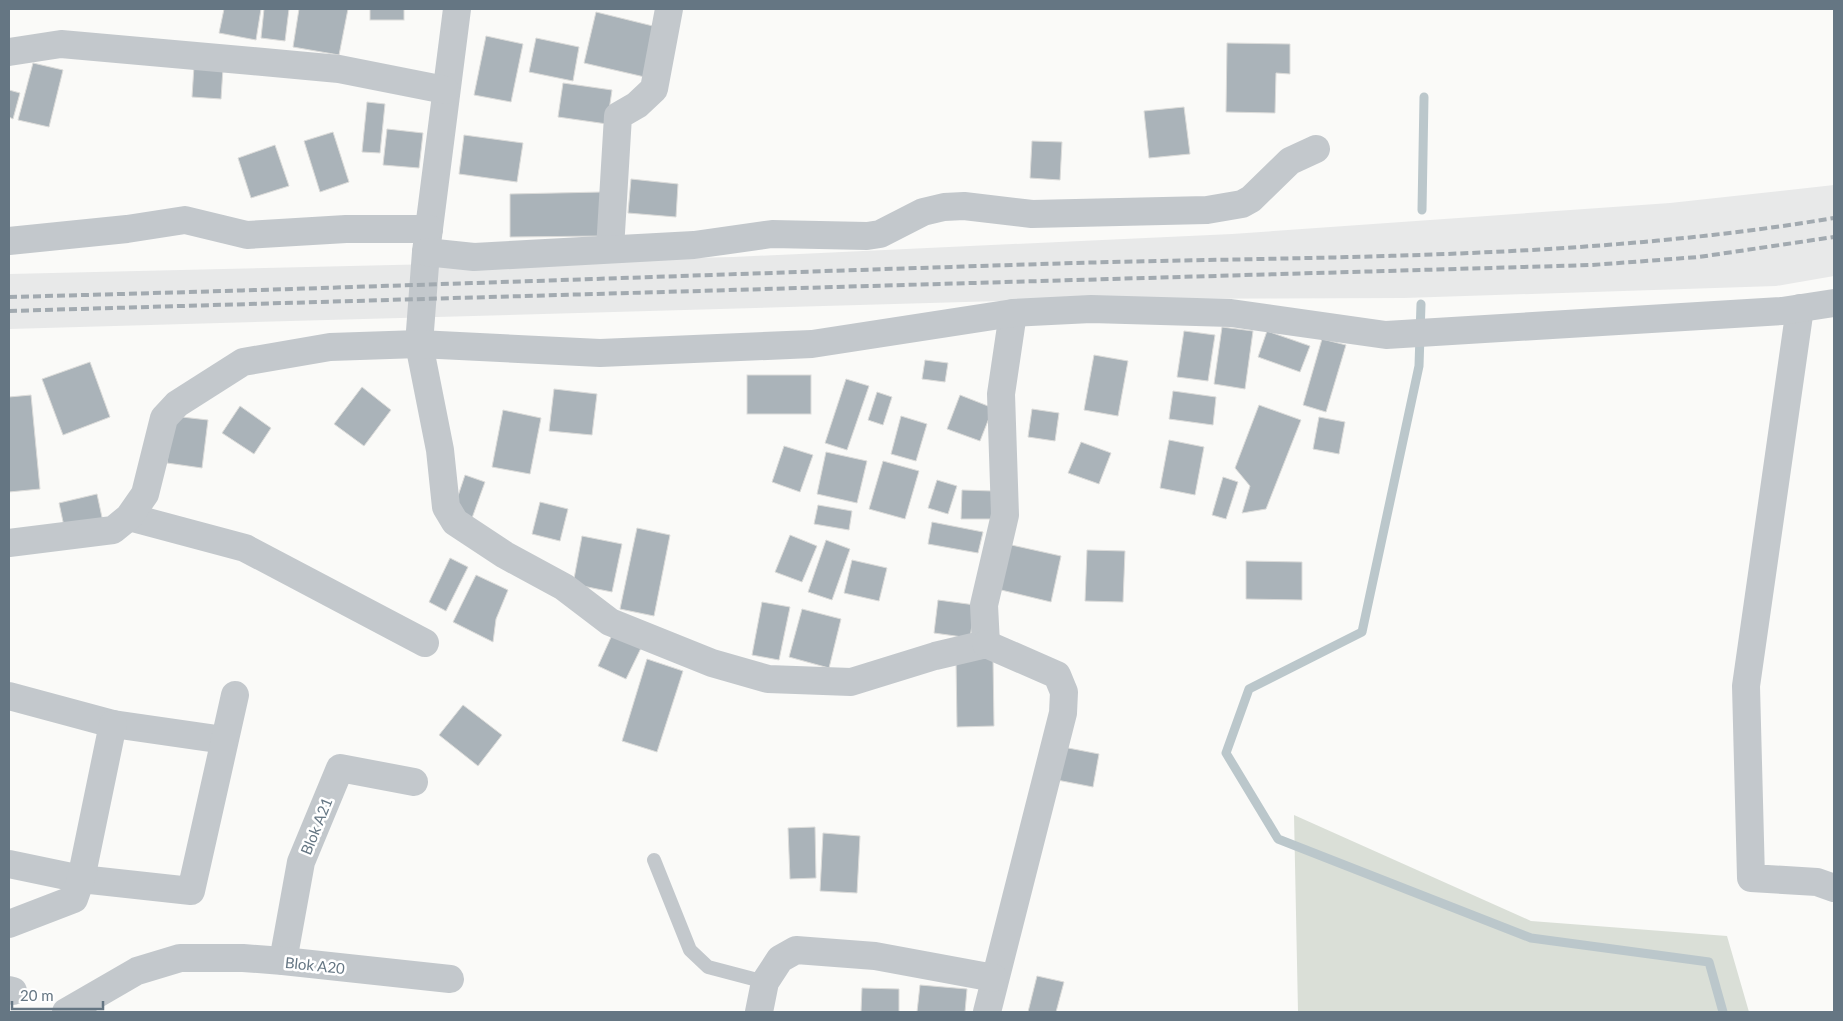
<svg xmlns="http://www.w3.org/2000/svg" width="1843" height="1021" font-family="Lato,sans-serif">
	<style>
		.built { fill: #e8e9e9 }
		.green { fill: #dadfd7 }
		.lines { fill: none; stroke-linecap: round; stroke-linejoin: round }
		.stream { stroke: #bbc7cb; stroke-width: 9 }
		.building { fill: #aab3b9; stroke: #dcdcda }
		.service { stroke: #c3c8cc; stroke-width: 14 }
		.minor { stroke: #c3c8cc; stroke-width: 28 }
		.rail { stroke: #a2aab0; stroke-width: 4; stroke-dasharray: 8 4; stroke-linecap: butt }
		.labels { text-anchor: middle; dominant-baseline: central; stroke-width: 5; stroke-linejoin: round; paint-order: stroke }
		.street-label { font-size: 15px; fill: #657683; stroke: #fff }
	</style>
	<rect width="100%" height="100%" fill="#fafaf8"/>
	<!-- built -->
	<polygon class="built" points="1834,185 1834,276 1776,286 1404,298 1075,299 9,329 9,274 733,257 1232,234 1670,203"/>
	<!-- green -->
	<polygon class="green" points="1294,815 1531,921 1727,936 1749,1012 1298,1012"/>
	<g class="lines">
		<!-- stream -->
		<g class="stream">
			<polyline points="1422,210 1424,97"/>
			<polyline points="1421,304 1419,366 1362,632 1249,689 1226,753 1278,839 1531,938 1709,962 1723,1012"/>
		</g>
	</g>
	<!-- building -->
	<g class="building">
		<polygon points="224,9 261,9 256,40 219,33"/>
		<polygon points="264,9 289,9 285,41 261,38"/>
		<polygon points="299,9 348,9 339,55 293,47"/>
		<rect x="370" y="9" width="34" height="11"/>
		<polygon points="596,12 661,28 649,78 584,63"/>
		<polygon points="486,36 523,44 511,102 474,95"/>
		<polygon points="536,38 579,47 573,81 529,72"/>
		<polygon points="1227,43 1290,44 1290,74 1276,73 1275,113 1226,112"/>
		<polygon points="33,63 63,70 49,127 18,120"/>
		<polygon points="194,66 223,68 221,99 192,97"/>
		<polygon points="563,83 612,90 607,124 558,117"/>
		<polygon points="9,90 20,93 13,119 9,117"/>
		<polygon points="367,102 385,104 380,153 362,152"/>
		<polygon points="1184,107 1190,154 1149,158 1144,111"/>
		<polygon points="387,129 423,133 419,168 383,165"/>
		<polygon points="333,132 349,182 320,192 304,141"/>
		<polygon points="464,135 523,143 517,182 459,174"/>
		<polygon points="1032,141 1062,142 1060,180 1030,178"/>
		<polygon points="275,145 289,186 251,198 238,158"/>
		<polygon points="631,179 678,184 676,217 628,213"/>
		<polygon points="602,192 602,236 510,237 510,194"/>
		<polygon points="1222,327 1253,331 1245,389 1214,384"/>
		<polygon points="1184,331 1215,335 1208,381 1177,377"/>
		<polygon points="1267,331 1310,346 1300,372 1258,357"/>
		<polygon points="1322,339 1346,345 1326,412 1303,405"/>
		<polygon points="1094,355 1128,361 1118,416 1084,410"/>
		<polygon points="925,360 948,363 945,382 922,379"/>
		<polygon points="90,362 110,417 63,435 42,379"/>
		<rect x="747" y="375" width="64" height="39"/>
		<polygon points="846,379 869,386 847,450 825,443"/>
		<polygon points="362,387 391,410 364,446 334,424"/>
		<polygon points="554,389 597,394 592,435 549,431"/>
		<polygon points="1173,391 1216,397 1213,425 1169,419"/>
		<polygon points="877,392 892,397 883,425 868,420"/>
		<polygon points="31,395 40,489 9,492 9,397"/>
		<polygon points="960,395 993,408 980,441 947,429"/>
		<polygon points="1259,405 1301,420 1266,509 1242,513 1250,486 1235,468"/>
		<polygon points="240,406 271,428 254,454 222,433"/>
		<polygon points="1032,409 1059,413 1055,441 1028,437"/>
		<polygon points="503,410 541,418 530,474 492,467"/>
		<polygon points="173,416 208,420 202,468 167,463"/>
		<polygon points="901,416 927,424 916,461 891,454"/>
		<polygon points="1319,417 1345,422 1339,454 1313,449"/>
		<polygon points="1169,440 1204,447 1195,495 1160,488"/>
		<polygon points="1081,442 1111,453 1099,484 1068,473"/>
		<polygon points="784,446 813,455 800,492 772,482"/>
		<polygon points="826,452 867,461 857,503 817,494"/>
		<polygon points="883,461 919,471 905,519 869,509"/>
		<polygon points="465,475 485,482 472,518 453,511"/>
		<polygon points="1223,477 1238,482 1226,519 1212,515"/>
		<polygon points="937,480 957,486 948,514 928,508"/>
		<polygon points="962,490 993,491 992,519 961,519"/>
		<polygon points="97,494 103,522 65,531 59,503"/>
		<polygon points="540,502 568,509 560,541 532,534"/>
		<polygon points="818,505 852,511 849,530 814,524"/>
		<polygon points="932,522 983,532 978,553 928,544"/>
		<polygon points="637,528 670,535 654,616 620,609"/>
		<polygon points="790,535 817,546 802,582 775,572"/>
		<polygon points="582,536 622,544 612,592 573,584"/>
		<polygon points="826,540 850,549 832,600 808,592"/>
		<polygon points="1007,544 1061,556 1051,602 997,589"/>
		<polygon points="1087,550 1125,551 1123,602 1085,601"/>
		<polygon points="450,558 468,567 446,611 429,602"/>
		<polygon points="852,560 887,568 879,601 844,593"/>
		<polygon points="1246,561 1302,562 1302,600 1246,599"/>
		<polygon points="476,575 508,590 496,619 493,642 453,622"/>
		<polygon points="938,600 975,605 970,638 934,633"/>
		<polygon points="762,602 790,607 779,660 752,655"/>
		<polygon points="802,609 841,619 829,668 789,657"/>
		<polygon points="612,635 641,648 626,679 598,666"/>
		<polygon points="993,658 994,726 957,727 956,659"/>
		<polygon points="647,659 683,671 657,752 622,741"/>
		<polygon points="463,705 502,735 478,766 439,735"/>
		<polygon points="1063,747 1099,754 1093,787 1057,780"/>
		<polygon points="815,827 816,878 790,879 788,828"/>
		<polygon points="823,833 860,836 857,893 820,891"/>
		<polygon points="1037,976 1064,982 1056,1012 1028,1012"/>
		<polygon points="920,985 967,989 965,1012 917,1012"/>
		<polygon points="862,988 899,989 899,1012 861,1012"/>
	</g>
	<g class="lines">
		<!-- service -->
		<polyline class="service" points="654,860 690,950 708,967 765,982"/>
		<!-- minor -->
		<g class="minor">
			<polyline points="457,9 426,252 419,344 440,450 446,507 455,522 505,555 564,587 610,622 712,663 768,679 851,682 935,656 986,644 984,605 1005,515 1001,394 1013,313"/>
			<polyline points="9,52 61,44 252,61 339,69 445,90"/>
			<polyline points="9,241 127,229 185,220 247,235 346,229 429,229"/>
			<polyline points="610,249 618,116 637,105 654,89 669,9"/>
			<polyline points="426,252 474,257 694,245 772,234 867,236 880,234 923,212 944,207 964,206 1032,214 1207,210 1242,204 1251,199 1290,161 1316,149"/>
			<polyline points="1800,308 1746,686 1751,878 1817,882 1834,888"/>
			<polyline points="129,517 245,548 425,643"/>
			<polyline points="9,543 113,530 129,517 145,494 164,418 177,404 243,362 330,347 419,344 600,353 812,344 1013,313 1091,309 1231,313 1386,335 1782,311 1834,303"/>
			<polyline points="986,644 1057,675 1064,692 1063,713 987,1012"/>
			<polyline points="9,696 113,724 224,740"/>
			<polyline points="9,864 81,879 191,891 235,695"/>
			<polyline points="9,924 74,899 81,879 113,724"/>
			<polyline points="283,961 301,862 340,768 414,782"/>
			<polyline points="9,990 13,991"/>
			<polyline points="66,1012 137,971 180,958 243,958 283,961 450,979"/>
			<polyline points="759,1012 765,982 780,959 796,950 875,956 994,978"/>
		</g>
		<!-- rail -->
		<g class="rail">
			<path d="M9,297C364,288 719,274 1074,263C1328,256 1583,260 1834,218"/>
			<polyline points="9,311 1592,265 1699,257 1834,237"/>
		</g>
	</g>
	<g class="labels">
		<!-- street labels -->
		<g class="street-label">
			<text transform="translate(316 826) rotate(-68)">Blok A21</text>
			<text transform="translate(315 965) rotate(6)">Blok A20</text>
		</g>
	</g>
	<!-- border -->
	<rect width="1843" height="1021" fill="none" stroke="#657683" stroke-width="20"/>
	<!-- scale -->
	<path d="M12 1001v8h91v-8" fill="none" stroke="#657683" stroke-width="2.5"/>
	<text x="20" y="1001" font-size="15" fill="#657683" stroke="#ffffff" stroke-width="4" paint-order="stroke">20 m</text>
</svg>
